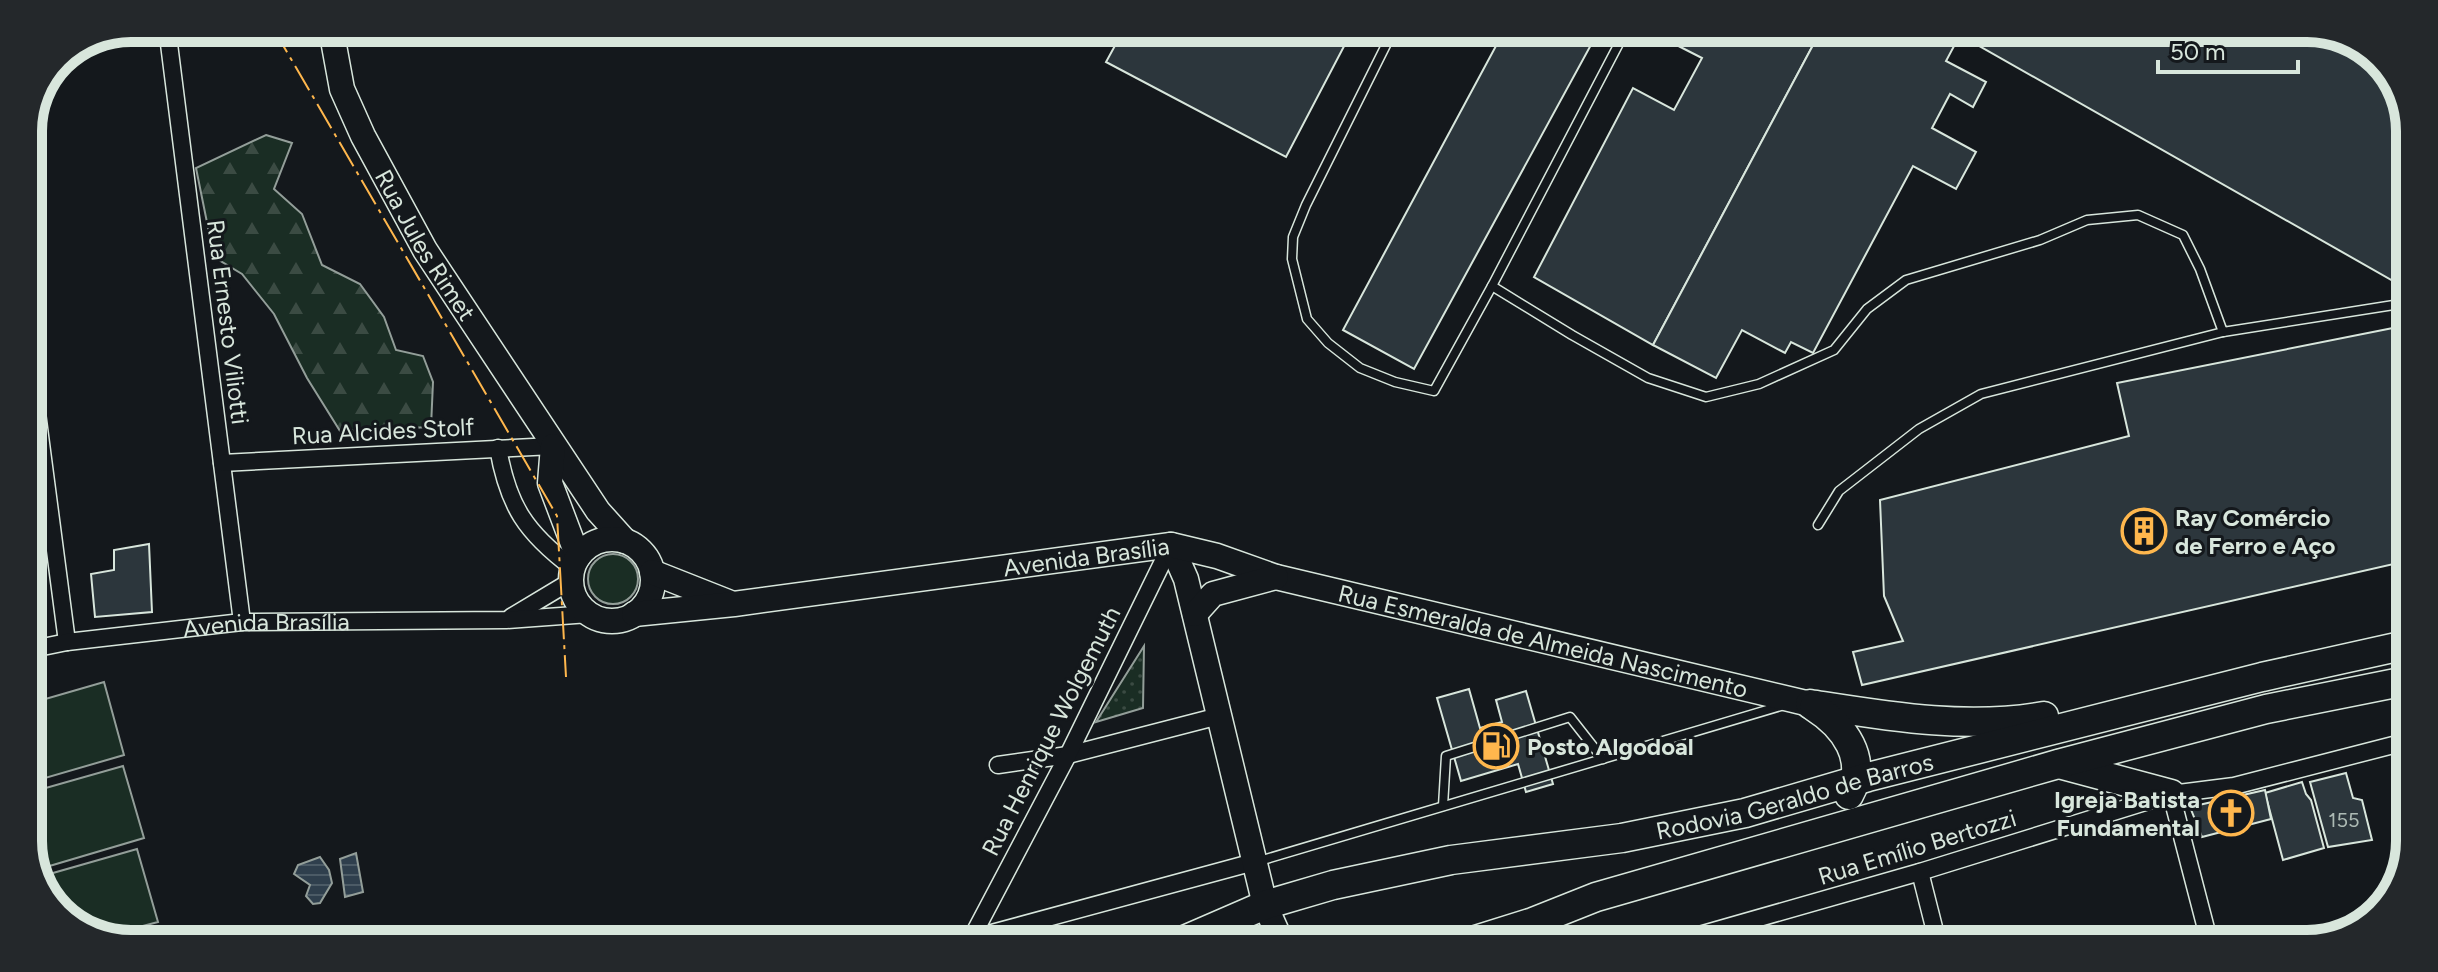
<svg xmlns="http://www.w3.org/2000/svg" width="2438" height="972" font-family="Figtree,sans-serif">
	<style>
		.green { fill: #1a2d24; stroke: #939e99; stroke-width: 2 }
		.forest { fill: url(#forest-firs); stroke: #939e99; stroke-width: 2 }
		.park { fill: url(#park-dots); stroke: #939e99; stroke-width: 2 }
		.water { fill: url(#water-rules); stroke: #939e99; stroke-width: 2 }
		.building { fill: #2c363c; stroke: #d8e6dc; stroke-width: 2 }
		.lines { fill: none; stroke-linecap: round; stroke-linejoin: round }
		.service-casing { stroke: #d8e6dc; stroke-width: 11 }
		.minor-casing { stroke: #d8e6dc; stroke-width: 19 }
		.secondary-casing { stroke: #d8e6dc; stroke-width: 27 }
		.trunk-casing { stroke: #d8e6dc; stroke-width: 31 }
		.service { stroke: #14181c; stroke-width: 8 }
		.minor { stroke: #14181c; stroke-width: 16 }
		.secondary { stroke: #14181c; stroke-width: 24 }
		.trunk { stroke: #14181c; stroke-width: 28 }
		.power { stroke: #ffb74d; stroke-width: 2; stroke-dasharray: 28 6 4 6; stroke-linecap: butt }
		.labels { text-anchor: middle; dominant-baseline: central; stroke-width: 6; stroke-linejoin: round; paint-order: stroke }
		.number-label { font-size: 20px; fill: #adbab4 }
		.street-label { font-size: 24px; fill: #d8e6dc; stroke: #14181c }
		.poi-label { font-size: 24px; font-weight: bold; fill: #d8e6dc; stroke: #14181c; text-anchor: start }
		.rim { fill: none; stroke: #d8e6dc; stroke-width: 10 }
	</style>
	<defs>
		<pattern id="forest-firs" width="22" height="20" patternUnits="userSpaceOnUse" patternTransform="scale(2)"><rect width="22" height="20" fill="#1a2d24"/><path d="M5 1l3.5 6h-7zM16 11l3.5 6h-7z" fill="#3b4b43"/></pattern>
		<pattern id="park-dots" width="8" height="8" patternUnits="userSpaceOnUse" patternTransform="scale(2)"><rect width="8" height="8" fill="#1a2d24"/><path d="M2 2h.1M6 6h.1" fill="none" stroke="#3b4b43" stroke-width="1.8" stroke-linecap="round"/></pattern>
		<pattern id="water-rules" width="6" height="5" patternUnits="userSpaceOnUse" patternTransform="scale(2)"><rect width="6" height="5" fill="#2f3f4d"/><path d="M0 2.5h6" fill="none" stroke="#4c5b66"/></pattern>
	</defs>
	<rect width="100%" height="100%" fill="#14181c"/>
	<!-- green -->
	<g class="green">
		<circle cx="613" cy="579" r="25"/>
		<polygon points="104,682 124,755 28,783 28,704"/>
		<polygon points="123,766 144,838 36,870 28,848 28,793"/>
		<polygon points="137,849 158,922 97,938 50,904 39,877"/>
	</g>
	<!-- forest -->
	<polygon class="forest" points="266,135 292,143 274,189 302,214 322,265 360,284 384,317 396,350 423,356 433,382 431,427 340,431 307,378 274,314 242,274 214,257 196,168"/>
	<!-- park -->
	<polygon class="park" points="1144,646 1143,708 1096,722"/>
	<!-- water -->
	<g class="water">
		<polygon points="356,853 363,892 345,897 340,859"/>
		<polygon points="320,857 329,870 332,883 320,903 313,904 306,896 310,885 294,874 298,865"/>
	</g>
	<!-- building -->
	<g class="building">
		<polygon points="1123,31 1352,31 1286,157 1106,62"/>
		<polygon points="1504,31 1598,32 1414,369 1343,330"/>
		<polygon points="1651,32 1820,32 1653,345 1534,277 1633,88 1674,110 1702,58"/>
		<polygon points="1820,32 1961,33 1946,61 1986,82 1973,107 1950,94 1932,128 1976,152 1956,189 1913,166 1813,353 1791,342 1785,353 1742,330 1716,378 1653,345"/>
		<polygon points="1961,33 2341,34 2388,68 2410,124 2409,290 1960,35"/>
		<polygon points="2408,325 2407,561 1862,685 1853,652 1903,641 1884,596 1880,500 2129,436 2117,383"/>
		<polygon points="149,544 152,612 95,617 91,574 114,570 114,550"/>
		<polygon points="1469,689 1480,728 1502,722 1496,700 1526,691 1553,784 1526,792 1518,764 1461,781 1437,698"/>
		<polygon points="2346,773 2353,798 2362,800 2372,840 2328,847 2310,782"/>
		<polygon points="2302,782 2306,794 2311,800 2324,848 2283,860 2265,793"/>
		<polygon points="2265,790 2271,819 2202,837 2190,807"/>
	</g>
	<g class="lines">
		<!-- service casing -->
		<g class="service-casing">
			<g id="service">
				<polyline points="1393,31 1306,205 1293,237 1292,259 1307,319 1328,343 1360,368 1395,382 1434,391 1492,286"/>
				<polyline points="1625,32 1492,286 1572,335 1648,378 1706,397 1759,384 1834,350 1867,309 1906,280 2040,240 2087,220 2138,215 2183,235 2200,269 2223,332 2400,304 2408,306"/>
				<polyline points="1818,525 1839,491 1919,429 1981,394 2223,332"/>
				<polyline points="1443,806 1446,756 1570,717 1603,759"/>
				<polyline points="1256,862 1784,705"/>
			</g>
		</g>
		<!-- minor casing -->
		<g class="minor-casing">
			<g id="minor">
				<polyline points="167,28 242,622"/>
				<polyline points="28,344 67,642"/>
				<path d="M498,448C508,506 526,533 573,568"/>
				<polyline points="222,463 553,446"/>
				<polyline points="511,617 571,581"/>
				<path id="s1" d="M28,650L67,642L242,622L506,620L589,614"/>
				<polyline points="998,765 1068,755 1219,716"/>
				<polyline points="2171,794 2210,944"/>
				<polyline points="1920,872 1938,943"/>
				<polyline points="971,939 1068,755 1171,545"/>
				<polyline points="966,940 1254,862"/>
				<polyline points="1675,942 1920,872 2171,794 2234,786 2405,742"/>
				<polyline points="2275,944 2352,929"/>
			</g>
		</g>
		<!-- secondary casing -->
		<g class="secondary-casing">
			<g id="secondary">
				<path id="s2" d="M331,29L342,89L363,136L425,250L598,511L625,541"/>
				<polyline points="553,446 550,483 578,557"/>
				<circle cx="612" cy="580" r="41"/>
				<polyline points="1171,545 1186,579 1265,905 1281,941"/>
				<polyline points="652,572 728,602"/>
				<path id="s3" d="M634,614L734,604L1171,545L1217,556L1276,577L1810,704"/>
				<polyline points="1195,614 1213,594 1276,577"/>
			</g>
		</g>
		<!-- trunk casing -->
		<g class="trunk-casing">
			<g id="trunk">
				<path d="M1810,704C1887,716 1966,730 2044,716"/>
				<path d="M1814,707C1844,726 1869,759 1849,795"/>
				<polyline points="2059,764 2171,794"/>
				<path id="s4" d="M1182,941L1265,905L1333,885L1451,860L1622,838L1745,813L1868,777L2262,677L2406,645"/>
				<polyline points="1469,942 1533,922 1596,897 2058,764 2266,709 2406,681"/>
			</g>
		</g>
		<!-- service -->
		<use href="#service" class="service"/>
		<!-- minor -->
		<use href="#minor" class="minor"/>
		<!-- secondary -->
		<use href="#secondary" class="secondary"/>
		<!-- trunk -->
		<use href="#trunk" class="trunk"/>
		<!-- power -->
		<polyline class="power" points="273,28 557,516 566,677"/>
	</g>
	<!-- icons -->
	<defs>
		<g id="building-ring" transform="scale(2.3)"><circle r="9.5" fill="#14181c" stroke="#ffb74d" stroke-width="1.5"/><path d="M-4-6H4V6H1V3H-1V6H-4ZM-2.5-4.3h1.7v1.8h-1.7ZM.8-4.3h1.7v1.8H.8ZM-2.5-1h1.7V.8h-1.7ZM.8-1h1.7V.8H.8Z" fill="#ffb74d"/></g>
		<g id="fuel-ring" transform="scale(2.3)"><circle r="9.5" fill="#14181c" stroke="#ffb74d" stroke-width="1.5"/><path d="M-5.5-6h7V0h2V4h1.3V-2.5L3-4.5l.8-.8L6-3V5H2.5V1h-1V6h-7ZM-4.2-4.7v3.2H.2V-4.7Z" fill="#ffb74d"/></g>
		<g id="church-ring" transform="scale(2.3)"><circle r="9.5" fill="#14181c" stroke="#ffb74d" stroke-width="1.5"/><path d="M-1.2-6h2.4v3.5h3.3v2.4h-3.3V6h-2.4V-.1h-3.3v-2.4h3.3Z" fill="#ffb74d"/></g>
	</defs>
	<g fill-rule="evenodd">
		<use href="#building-ring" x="2144" y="531"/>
		<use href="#fuel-ring" x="1496" y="746"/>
		<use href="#church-ring" x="2231" y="813"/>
	</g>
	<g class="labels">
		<!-- number labels -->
		<g class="number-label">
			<text x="2344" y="820">155</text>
		</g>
		<!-- street labels -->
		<g class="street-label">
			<text stroke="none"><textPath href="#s2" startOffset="238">Rua Jules Rimet</textPath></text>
			<text transform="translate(228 322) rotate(83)">Rua Ernesto Viliotti</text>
			<text transform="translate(383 431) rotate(-3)">Rua Alcides Stolf</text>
			<text stroke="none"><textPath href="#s3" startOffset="456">Avenida Brasília</textPath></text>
			<text stroke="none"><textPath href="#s1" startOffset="240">Avenida Brasília</textPath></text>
			<text stroke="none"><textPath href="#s3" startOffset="926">Rua Esmeralda de Almeida Nascimento</textPath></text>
			<text transform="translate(1051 731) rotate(-63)">Rua Henrique Wolgemuth</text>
			<text stroke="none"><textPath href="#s4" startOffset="632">Rodovia Geraldo de Barros</textPath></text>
			<text transform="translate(1917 847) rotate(-17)">Rua Emílio Bertozzi</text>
		</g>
		<!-- poi labels -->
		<g class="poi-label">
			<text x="2175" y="517">Ray Comércio<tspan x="2175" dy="28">de Ferro e Aço</tspan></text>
			<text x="1527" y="746">Posto Algodoal</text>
			<text x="2200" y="799" text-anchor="end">Igreja Batista<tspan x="2200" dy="28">Fundamental</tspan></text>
		</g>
	</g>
	<!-- crop -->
	<path d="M0 0H2438V972H0ZM131 42H2307A89 89 0 0 1 2396 131V841A89 89 0 0 1 2307 930H131A89 89 0 0 1 42 841V131A89 89 0 0 1 131 42Z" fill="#24282b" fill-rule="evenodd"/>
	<path class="rim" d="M131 42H2307A89 89 0 0 1 2396 131V841A89 89 0 0 1 2307 930H131A89 89 0 0 1 42 841V131A89 89 0 0 1 131 42Z"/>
	<!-- scale -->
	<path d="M2158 60v12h140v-12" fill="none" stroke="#d8e6dc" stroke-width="4"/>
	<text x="2170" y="60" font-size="24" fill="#d8e6dc" stroke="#14181c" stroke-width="6" paint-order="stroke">50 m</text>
</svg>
